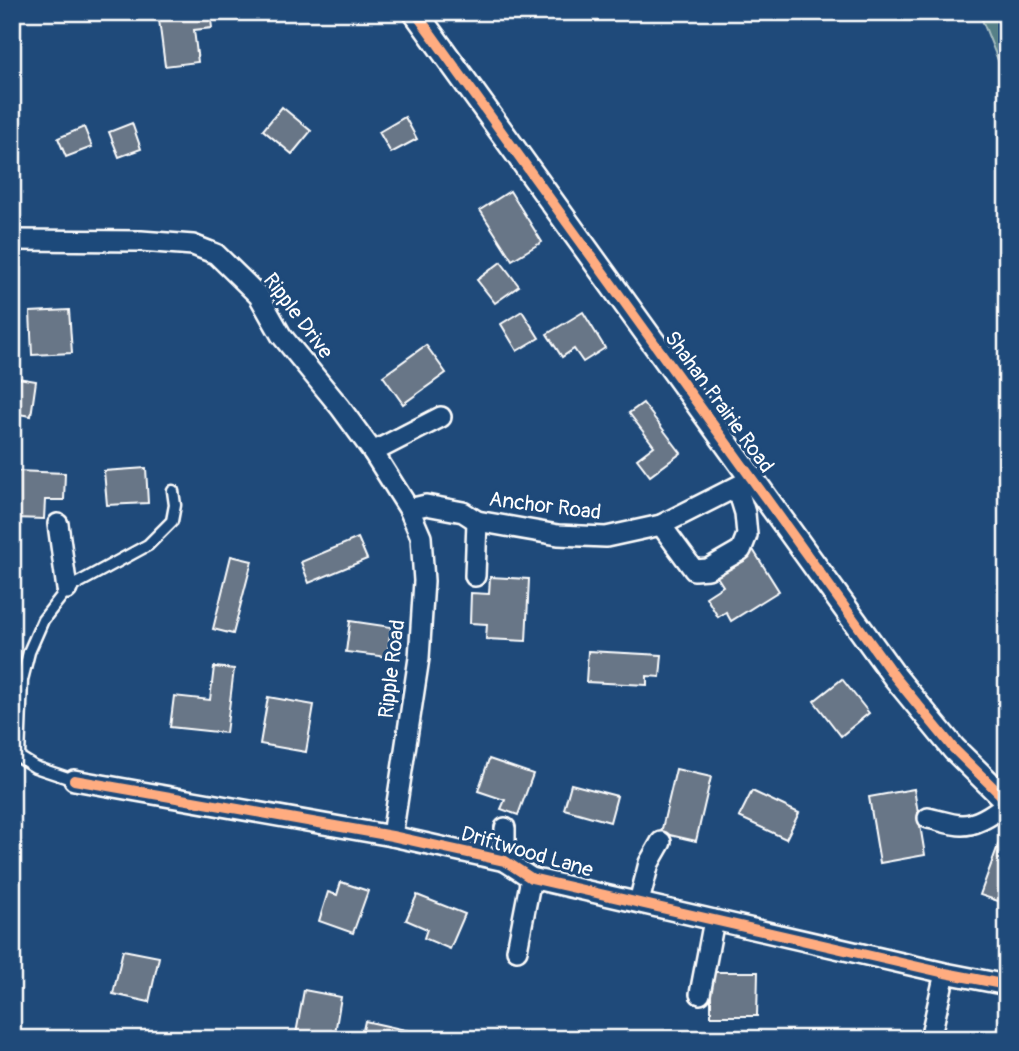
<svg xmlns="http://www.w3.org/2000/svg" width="1019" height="1051" font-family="Pangolin,sans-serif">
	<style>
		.green { fill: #568087; stroke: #aac0c3; stroke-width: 2 }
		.building { fill: #677687; stroke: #fff; stroke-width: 2 }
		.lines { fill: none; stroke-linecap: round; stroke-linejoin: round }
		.service-casing { stroke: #fff; stroke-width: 15 }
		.minor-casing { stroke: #fff; stroke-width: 24 }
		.tertiary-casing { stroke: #fff; stroke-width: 28 }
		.service { stroke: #1f4a7a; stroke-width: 10 }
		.minor { stroke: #1f4a7a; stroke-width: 19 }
		.tertiary { stroke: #1f4a7a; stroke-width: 23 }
		.cycleway-casing { stroke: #1f4a7a; stroke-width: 15 }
		.cycleway { stroke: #ffac80; stroke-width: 10 }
		.labels { text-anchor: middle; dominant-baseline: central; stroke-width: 6; stroke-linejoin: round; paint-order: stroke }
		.street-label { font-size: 21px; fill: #fff; stroke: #1f4a7a }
	</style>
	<rect width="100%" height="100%" fill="#1f4a7a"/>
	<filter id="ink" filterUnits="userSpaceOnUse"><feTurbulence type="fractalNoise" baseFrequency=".0143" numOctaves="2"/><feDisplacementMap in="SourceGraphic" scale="14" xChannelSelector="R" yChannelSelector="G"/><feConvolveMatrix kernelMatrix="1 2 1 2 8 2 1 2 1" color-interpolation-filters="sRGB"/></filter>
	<g filter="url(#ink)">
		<!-- green -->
		<polygon class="green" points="979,12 1007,12 1007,83"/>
		<!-- building -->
		<g class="building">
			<polygon points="158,12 210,12 212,28 194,30 198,62 165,66"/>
			<polygon points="282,107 311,131 292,154 263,130"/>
			<polygon points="405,117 417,139 391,153 379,132"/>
			<polygon points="132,123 141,149 119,157 109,132"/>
			<polygon points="84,127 92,147 66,157 58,138"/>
			<polygon points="510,191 542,242 512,260 480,210"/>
			<polygon points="501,262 519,286 495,303 477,280"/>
			<polygon points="69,310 72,353 32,355 30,312"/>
			<polygon points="522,311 539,338 517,351 501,324"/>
			<polygon points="583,312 605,348 583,362 574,349 562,357 547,334"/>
			<polygon points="426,345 446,373 403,404 383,376"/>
			<polygon points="12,377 36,381 31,416 12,413"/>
			<polygon points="643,403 681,453 650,476 637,459 654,446 629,413"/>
			<polygon points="146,468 148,503 107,505 104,471"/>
			<polygon points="16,471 65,473 64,500 45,500 44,519 14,518"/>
			<polygon points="358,538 367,559 309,583 301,562"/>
			<polygon points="752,548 779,591 731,621 726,612 718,617 706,597 723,586 714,572"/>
			<polygon points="231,556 252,561 233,634 213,629"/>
			<polygon points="490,577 529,579 526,641 486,639 487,624 470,623 471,593 489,594"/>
			<polygon points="350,621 391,627 387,657 346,652"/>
			<polygon points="588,651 662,655 660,677 647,676 647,685 586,682"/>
			<polygon points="214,667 234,669 226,733 170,727 174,696 210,700"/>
			<polygon points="842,679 869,713 841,736 814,701"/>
			<polygon points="268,697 314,705 306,752 260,744"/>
			<polygon points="489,759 533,774 518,815 501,809 505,800 478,791"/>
			<polygon points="676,769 711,777 696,841 661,833"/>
			<polygon points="571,784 617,796 610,822 564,809"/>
			<polygon points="914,789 925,855 880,863 869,797"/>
			<polygon points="752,791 799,813 786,839 739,817"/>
			<polygon points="1000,840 1007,842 1007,888 1001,902 980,895"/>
			<polygon points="341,882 368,891 353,933 319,921 328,892 337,895"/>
			<polygon points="417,895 465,914 450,949 424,938 427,929 406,920"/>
			<polygon points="123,950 159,957 149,1002 113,994"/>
			<polygon points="711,972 758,972 757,1016 711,1016"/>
			<polygon points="304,990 341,997 334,1039 295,1039"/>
			<polygon points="365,1021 423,1034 421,1039 361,1039"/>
		</g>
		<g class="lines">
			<!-- service casing -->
			<g class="service-casing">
				<polyline id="service" points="74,780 35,767 19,757 22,680 29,652 43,620 67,589 148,545 172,521 175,505 173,491"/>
			</g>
			<!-- minor casing -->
			<g class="minor-casing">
				<g id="minor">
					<polyline points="12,240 141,241 193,245 216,254 259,296 281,335 340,407 373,452 409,509 421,537 424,581 419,658 392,836"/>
					<polyline points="373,452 441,417"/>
					<polyline points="409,509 426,505 463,512 477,521 558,535 606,537 661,525 752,479"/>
					<polyline points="58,524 67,589"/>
					<polyline points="661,525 694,570 708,569 741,550 747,535 745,513 737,487"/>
					<polyline points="475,576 477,521"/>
					<polyline points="74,780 392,836 505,861 531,878 945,973 1007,985"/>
					<path d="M928,818C939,820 951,825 962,825C978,825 995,813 1007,803"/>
					<polyline points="505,861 505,828"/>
					<polyline points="639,902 649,863 661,842"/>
					<polyline points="517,950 531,878"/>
					<polyline points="700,994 714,920"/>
					<polyline points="930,1039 945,973"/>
				</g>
			</g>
			<!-- tertiary casing -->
			<g class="tertiary-casing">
				<polyline id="tertiary" points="415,12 895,677 954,749 1007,801"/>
			</g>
			<!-- service -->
			<use href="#service" class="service"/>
			<!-- minor -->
			<use href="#minor" class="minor"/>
			<!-- tertiary -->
			<use href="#tertiary" class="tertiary"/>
			<!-- cycleway casing -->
			<g class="cycleway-casing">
				<g id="cycleway">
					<polyline points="415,12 895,677 954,749 1007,801"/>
					<polyline points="74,780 392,836 505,861 531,878 945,973 1007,985"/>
				</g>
			</g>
			<!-- cycleway -->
			<use href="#cycleway" class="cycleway"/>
		</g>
	</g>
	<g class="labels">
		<!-- street labels -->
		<g class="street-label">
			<text transform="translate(298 316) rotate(53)">Ripple Drive</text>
			<text transform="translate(719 402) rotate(54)">Shahan Prairie Road</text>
			<text transform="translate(545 506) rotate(7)">Anchor Road</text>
			<text transform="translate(392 669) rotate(-83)">Ripple Road</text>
			<text transform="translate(527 852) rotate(16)">Driftwood Lane</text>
		</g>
	</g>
	<!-- margin -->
	<rect width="1019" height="1051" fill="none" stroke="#1f4a7a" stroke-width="42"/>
	<rect x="21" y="21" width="977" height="1009" fill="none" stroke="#fff" stroke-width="2.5" filter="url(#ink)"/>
</svg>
